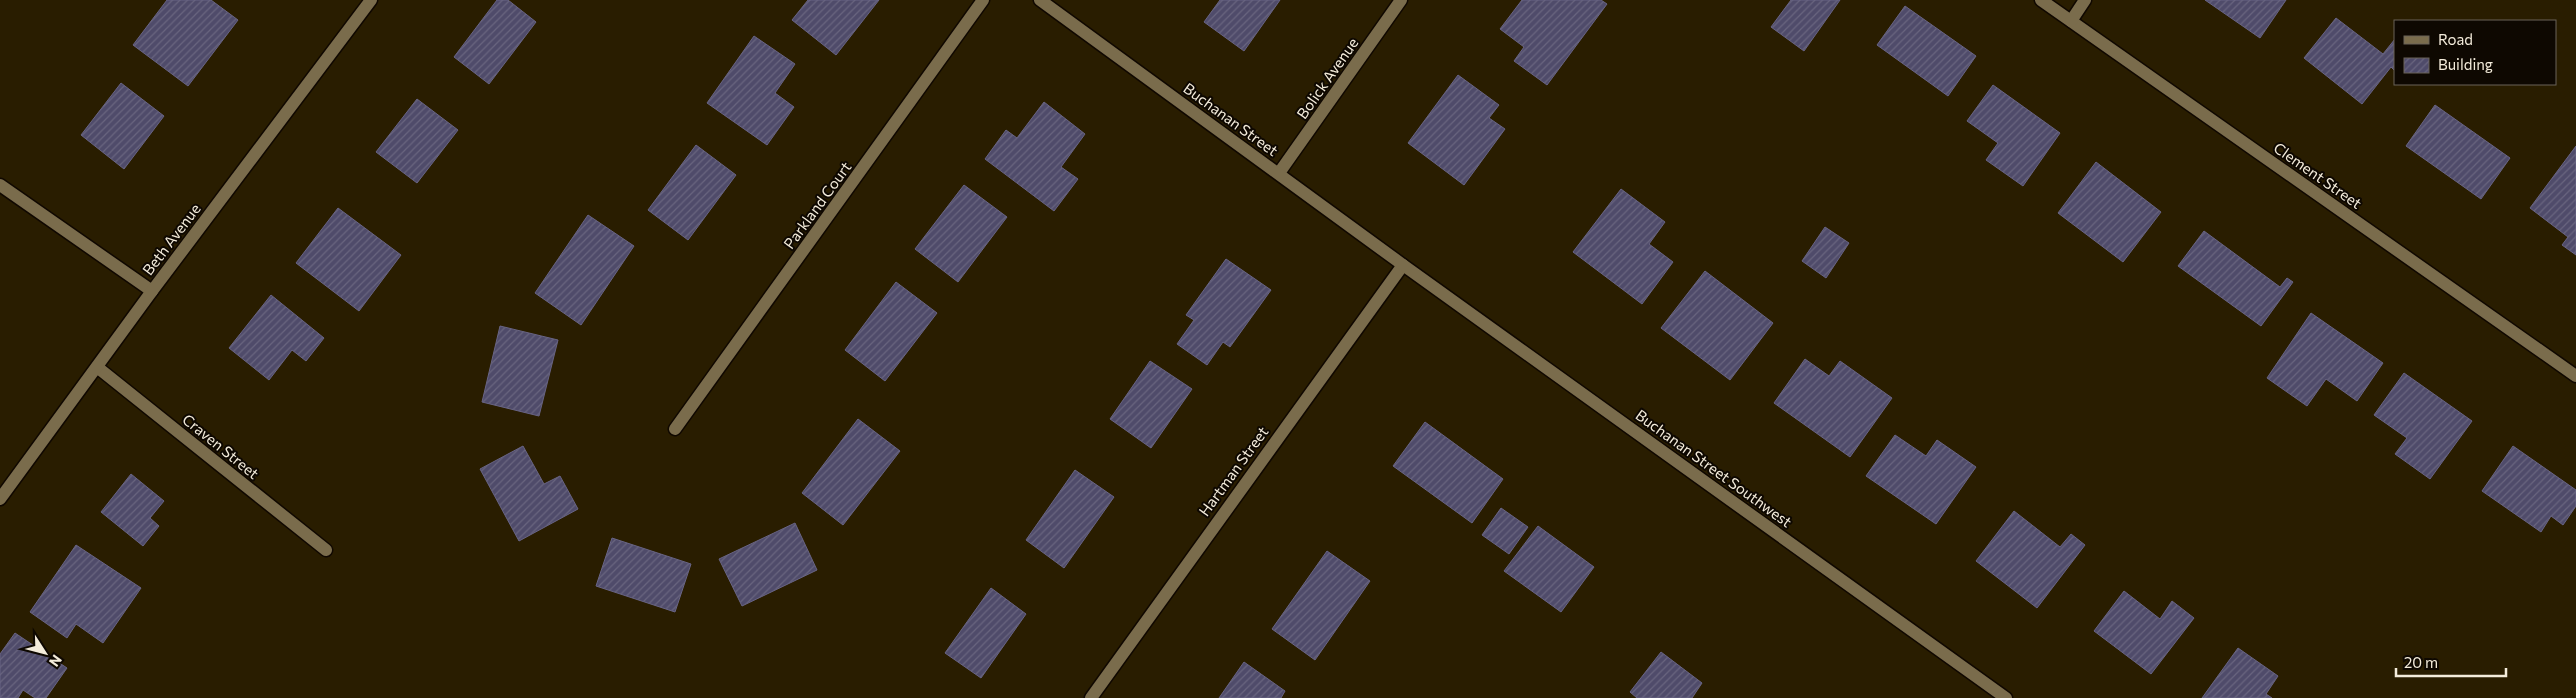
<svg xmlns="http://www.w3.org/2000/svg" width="2576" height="698" font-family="Commissioner,sans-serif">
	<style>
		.building { fill: url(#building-hatch); stroke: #686484 }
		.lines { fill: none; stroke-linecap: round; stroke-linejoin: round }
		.minor-casing { stroke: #100800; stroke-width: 15 }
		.tertiary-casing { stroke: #100800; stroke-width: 15 }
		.minor { stroke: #7a6c4c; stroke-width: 12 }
		.tertiary { stroke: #7a6c4c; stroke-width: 12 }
		.labels { text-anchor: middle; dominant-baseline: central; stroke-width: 4; stroke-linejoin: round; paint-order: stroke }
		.street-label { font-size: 15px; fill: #f4ecdb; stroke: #0e0801 }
	</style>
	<defs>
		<pattern id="building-hatch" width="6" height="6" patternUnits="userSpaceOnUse" patternTransform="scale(1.25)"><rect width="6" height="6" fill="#4f4b6a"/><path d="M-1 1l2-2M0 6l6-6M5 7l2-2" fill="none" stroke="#69657f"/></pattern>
	</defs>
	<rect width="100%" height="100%" fill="#291d00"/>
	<!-- building -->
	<g class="building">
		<polygon points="167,0 211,0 238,20 188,86 133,45"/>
		<polygon points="497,0 508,0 536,22 489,84 454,57"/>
		<polygon points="808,0 879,0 836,55 792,20"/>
		<polygon points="1220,0 1280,0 1244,51 1204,22"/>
		<polygon points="1522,0 1601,0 1607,4 1547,85 1514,61 1524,47 1500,29"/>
		<polygon points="1791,0 1840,0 1804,51 1771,27"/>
		<polygon points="2205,0 2286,0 2260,38"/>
		<polygon points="1905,6 1976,56 1948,96 1877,45"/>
		<polygon points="2336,18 2383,54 2395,39 2395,71 2391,67 2362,104 2304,58"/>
		<polygon points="754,36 795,64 775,93 794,107 767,145 707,103"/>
		<polygon points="1458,75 1499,105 1489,118 1505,129 1464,185 1408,143"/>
		<polygon points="121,83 164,116 124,169 81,135"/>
		<polygon points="1993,85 2060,133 2023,186 1986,160 1998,143 1967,121"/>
		<polygon points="417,99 458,130 417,183 376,152"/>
		<polygon points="1044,102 1085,134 1061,167 1078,179 1054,211 985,159 1006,130 1017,138"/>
		<polygon points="2435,105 2510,158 2481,199 2406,146"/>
		<polygon points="696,145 736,175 688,240 648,210"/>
		<polygon points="2576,146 2576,255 2562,245 2568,237 2530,208"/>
		<polygon points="2096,162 2161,212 2123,262 2058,213"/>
		<polygon points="964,185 1007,217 958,282 915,249"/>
		<polygon points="1621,189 1665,222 1649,244 1673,262 1642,304 1573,252"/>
		<polygon points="338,208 401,255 359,311 296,263"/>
		<polygon points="588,215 634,246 581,325 535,293"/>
		<polygon points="1825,227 1849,243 1826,278 1802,261"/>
		<polygon points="2204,231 2280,287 2287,278 2293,282 2261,326 2178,266"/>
		<polygon points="1226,259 1271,290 1230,347 1223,342 1207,365 1177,344 1194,320 1186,315"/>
		<polygon points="1705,271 1773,323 1730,380 1661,328"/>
		<polygon points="896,282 937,313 885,381 845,350"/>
		<polygon points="271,295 324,338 306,361 292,350 269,380 229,348"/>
		<polygon points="2311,313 2383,363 2357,401 2326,379 2307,406 2267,378"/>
		<polygon points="500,326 558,340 539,416 482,402"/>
		<polygon points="1805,359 1829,376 1840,361 1892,398 1850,457 1774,403"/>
		<polygon points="1150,361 1192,389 1151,448 1110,419"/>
		<polygon points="2404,373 2472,421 2430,479 2395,454 2407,438 2374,415"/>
		<polygon points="858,419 900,451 843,525 802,493"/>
		<polygon points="1425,422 1503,479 1472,523 1393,466"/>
		<polygon points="1895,435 1926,456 1937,440 1976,467 1936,524 1866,476"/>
		<polygon points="523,446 544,484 560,476 578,509 519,541 480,469"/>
		<polygon points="2513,446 2576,490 2576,506 2563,525 2551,516 2541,532 2482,491"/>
		<polygon points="1075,470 1114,497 1064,568 1026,540"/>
		<polygon points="131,474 164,501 150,518 159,526 143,546 101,512"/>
		<polygon points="1501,508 1528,527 1509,554 1482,535"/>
		<polygon points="2014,511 2060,547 2071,534 2085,545 2037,608 1976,561"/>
		<polygon points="795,523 817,570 742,606 719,559"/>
		<polygon points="1538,526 1594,567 1561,612 1504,571"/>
		<polygon points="612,538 691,564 675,612 596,586"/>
		<polygon points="76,545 141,588 103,643 76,624 67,638 30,612"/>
		<polygon points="1327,551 1370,581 1315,660 1272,629"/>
		<polygon points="991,588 1026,614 981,678 945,653"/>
		<polygon points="2124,591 2160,619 2172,601 2194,618 2151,674 2094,631"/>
		<polygon points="15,633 67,668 46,698 35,698 23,690 18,698 0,698 0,654"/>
		<polygon points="2238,648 2278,676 2266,694 2272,698 2202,698"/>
		<polygon points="1661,652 1702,683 1692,698 1637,698 1630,692"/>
		<polygon points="1244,662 1285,691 1281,698 1219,698"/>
	</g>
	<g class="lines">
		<!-- minor casing -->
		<g class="minor-casing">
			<g id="minor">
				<polyline points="2041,0 2576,376"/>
				<polyline points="2071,21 2085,0"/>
				<polyline points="1279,173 1401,0"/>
				<polyline points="0,185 152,291"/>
				<polyline points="97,367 326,550"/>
				<polyline points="675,429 983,0"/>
				<polyline points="0,499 152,291 371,0"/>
				<polyline points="1091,698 1403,265"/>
			</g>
		</g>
		<!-- tertiary casing -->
		<g class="tertiary-casing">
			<polyline id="tertiary" points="1040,0 1403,265 2006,698"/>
		</g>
		<!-- minor -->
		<use href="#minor" class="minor"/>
		<!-- tertiary -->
		<use href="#tertiary" class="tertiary"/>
	</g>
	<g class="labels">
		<!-- street labels -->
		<g class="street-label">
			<text transform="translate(1327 78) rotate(-55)">Bolick Avenue</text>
			<text transform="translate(1231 119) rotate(36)">Buchanan Street</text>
			<text transform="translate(2318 175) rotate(35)">Clement Street</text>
			<text transform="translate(817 205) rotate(-54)">Parkland Court</text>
			<text transform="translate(171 239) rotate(-53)">Beth Avenue</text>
			<text transform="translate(221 446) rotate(39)">Craven Street</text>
			<text transform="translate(1714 468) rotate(36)">Buchanan Street Southwest</text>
			<text transform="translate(1233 471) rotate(-54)">Hartman Street</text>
		</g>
	</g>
	<!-- legend -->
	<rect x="2394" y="20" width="162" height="65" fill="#0e0801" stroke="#6a6358"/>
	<rect x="2404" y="36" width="25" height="8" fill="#7a6c4c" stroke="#6a6358"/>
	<text x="2438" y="45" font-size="15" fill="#f4ecdb">Road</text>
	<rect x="2404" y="58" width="25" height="15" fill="url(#building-hatch)" stroke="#6a6358"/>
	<text x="2438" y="70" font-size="15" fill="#f4ecdb">Building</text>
	<!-- north arrow -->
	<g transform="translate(45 653) rotate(126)" stroke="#0e0801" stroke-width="4" paint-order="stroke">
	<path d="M0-4L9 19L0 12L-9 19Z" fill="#f4ecdb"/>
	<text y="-8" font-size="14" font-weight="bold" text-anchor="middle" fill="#f4ecdb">N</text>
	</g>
	<!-- scale -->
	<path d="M2396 668v8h110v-8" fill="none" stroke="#f4ecdb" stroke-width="2.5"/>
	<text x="2404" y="668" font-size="15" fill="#f4ecdb" stroke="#0e0801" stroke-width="4" paint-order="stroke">20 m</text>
</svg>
